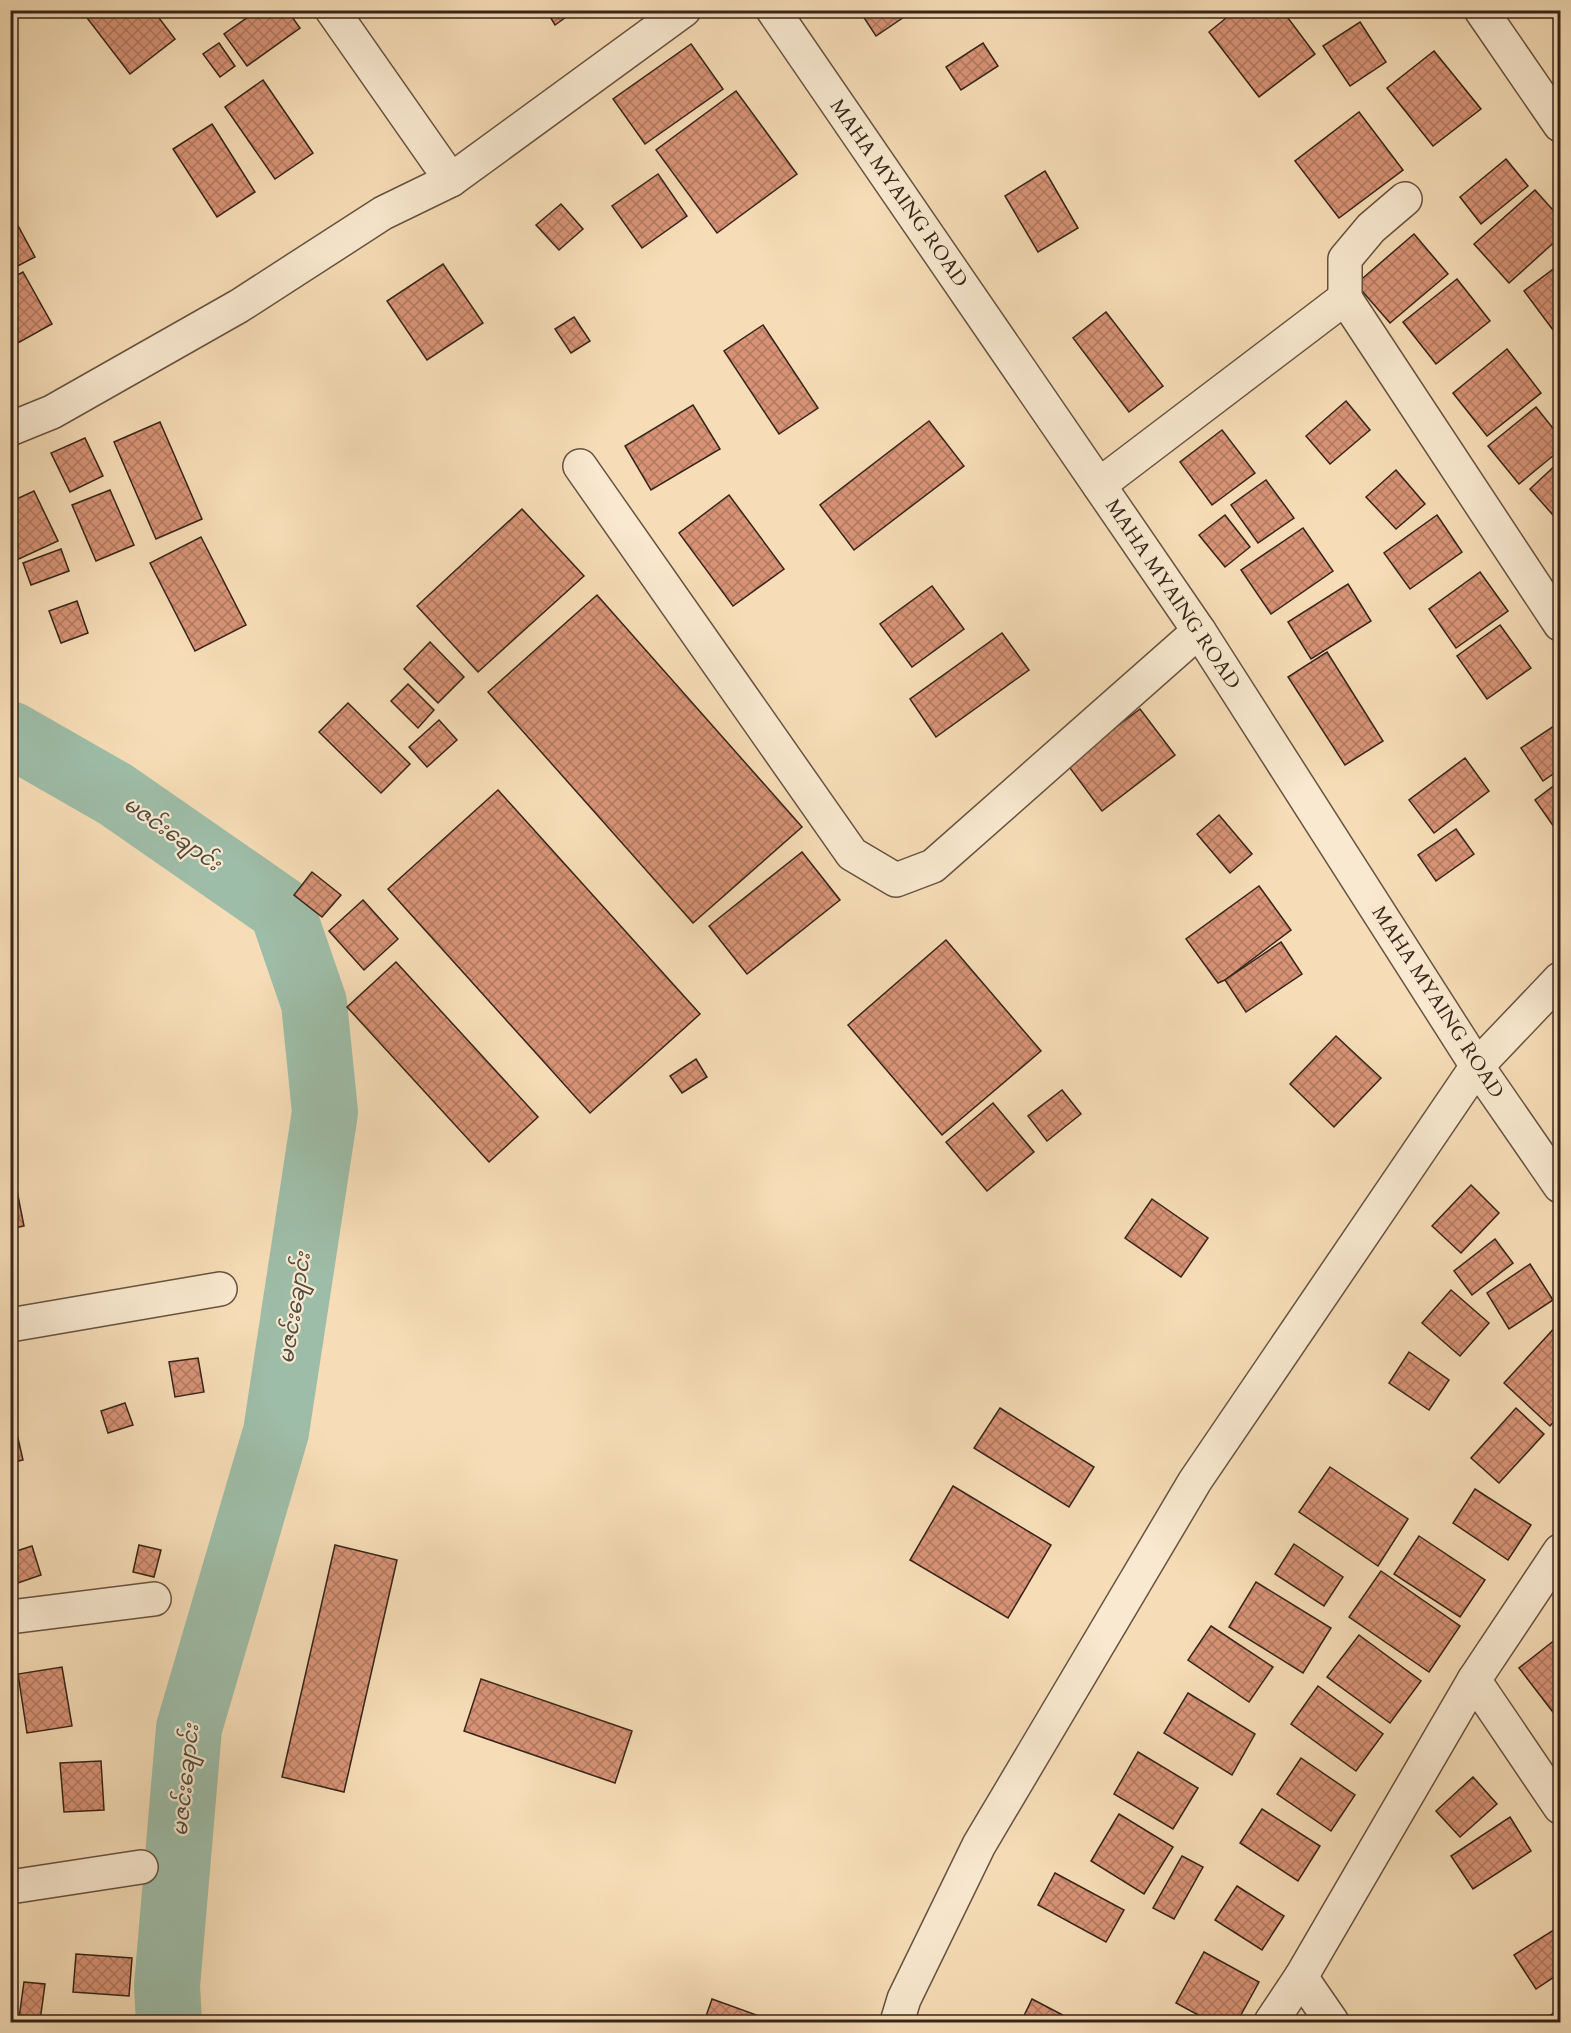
<svg xmlns="http://www.w3.org/2000/svg" width="1571" height="2033" font-family="Cardo,'Noto Sans Myanmar',serif">
	<style>
		.lines { fill: none; stroke-linecap: round; stroke-linejoin: round }
		.river { stroke: #9ebda8; stroke-width: 66 }
		.building { fill: url(#building-cross-hatch); stroke: #37251a; stroke-width: 1.5 }
		.minor-casing { stroke: #675341; stroke-width: 36 }
		.minor { stroke: #f9e9d0; stroke-width: 33 }
		.labels { text-anchor: middle; dominant-baseline: central; stroke-width: 4.5; stroke-linejoin: round; paint-order: stroke }
		.street-label { font-size: 20px; fill: #37251a; stroke: #f9e9d0 }
		.water-label { font-size: 21px; font-style: italic; fill: #514b3e; stroke: #f9e9d0 }
	</style>
	<defs>
		<pattern id="building-cross-hatch" width="8" height="8" patternUnits="userSpaceOnUse" patternTransform="scale(1.5)"><rect width="8" height="8" fill="#d89377"/><path d="M0 0l8 8M0 8l8-8" fill="none" stroke="#b07861"/></pattern>
	</defs>
	<rect width="100%" height="100%" fill="#f6ddb7"/>
	<filter id="stains"><feTurbulence type="fractalNoise" baseFrequency=".00333" numOctaves="4"/><feColorMatrix values="0 0 0 0 .2 0 0 0 0 .09 0 0 0 0 .02 0 0 0 .5 -.17"/></filter>
	<radialGradient id="worn" r=".72"><stop offset=".6" stop-color="#630" stop-opacity="0"/><stop offset="1" stop-color="#630" stop-opacity=".3"/></radialGradient>
	<g class="lines">
		<!-- river -->
		<polyline class="river" points="10,734 115,794 282,910 314,1003 325,1112 276,1432 189,1728 167,1986 169,2022"/>
	</g>
	<!-- building -->
	<g class="building">
		<polygon points="81,10 153,10 175,39 130,74"/>
		<polygon points="258,10 287,10 300,28 247,66 224,34"/>
		<polygon points="546,10 576,10 555,25"/>
		<polygon points="859,10 900,10 904,17 876,36"/>
		<polygon points="1236,10 1282,10 1315,54 1259,97 1209,32"/>
		<polygon points="1360,22 1386,62 1350,86 1323,46"/>
		<polygon points="219,43 235,66 220,77 203,54"/>
		<polygon points="983,43 998,66 961,90 946,67"/>
		<polygon points="691,44 723,89 645,144 613,99"/>
		<polygon points="1434,51 1481,109 1433,146 1387,88"/>
		<polygon points="263,80 313,153 275,179 225,107"/>
		<polygon points="736,91 797,174 717,233 656,150"/>
		<polygon points="1359,112 1403,170 1339,218 1295,161"/>
		<polygon points="212,124 255,192 217,217 173,149"/>
		<polygon points="1506,159 1528,186 1481,224 1460,197"/>
		<polygon points="1045,171 1078,228 1038,252 1005,196"/>
		<polygon points="658,174 687,216 642,248 612,206"/>
		<polygon points="1535,190 1560,218 1560,237 1509,283 1474,244"/>
		<polygon points="561,204 583,229 559,250 536,225"/>
		<polygon points="16,222 35,257 10,270 10,225"/>
		<polygon points="1414,234 1448,274 1390,323 1356,284"/>
		<polygon points="443,264 483,323 427,360 387,301"/>
		<polygon points="1560,264 1560,331 1556,334 1524,291"/>
		<polygon points="23,272 52,324 16,344 10,334 10,279"/>
		<polygon points="1457,279 1490,321 1436,364 1403,322"/>
		<polygon points="1106,312 1163,386 1129,412 1073,338"/>
		<polygon points="574,317 590,341 571,353 555,329"/>
		<polygon points="763,325 818,408 779,434 724,351"/>
		<polygon points="1507,349 1541,393 1487,436 1453,393"/>
		<polygon points="1346,401 1370,430 1330,464 1306,436"/>
		<polygon points="693,405 720,449 651,490 625,446"/>
		<polygon points="1536,407 1560,437 1560,450 1519,484 1488,446"/>
		<polygon points="929,421 964,466 854,550 820,505"/>
		<polygon points="160,422 202,519 156,539 114,442"/>
		<polygon points="1222,430 1255,473 1212,505 1180,462"/>
		<polygon points="85,438 103,476 70,492 51,453"/>
		<polygon points="1560,461 1560,523 1530,489"/>
		<polygon points="1396,470 1425,504 1396,529 1366,497"/>
		<polygon points="1266,480 1294,518 1258,543 1231,505"/>
		<polygon points="110,490 134,545 96,561 72,505"/>
		<polygon points="34,491 58,541 10,563 10,502"/>
		<polygon points="729,495 784,569 733,606 679,533"/>
		<polygon points="522,509 584,576 478,672 417,606"/>
		<polygon points="1225,515 1250,547 1225,567 1199,535"/>
		<polygon points="1437,515 1462,552 1410,589 1384,553"/>
		<polygon points="1303,528 1333,571 1271,614 1241,570"/>
		<polygon points="201,537 246,625 195,651 150,563"/>
		<polygon points="61,549 69,571 31,585 23,563"/>
		<polygon points="1480,572 1508,611 1456,648 1429,609"/>
		<polygon points="1348,584 1371,621 1311,659 1288,622"/>
		<polygon points="932,586 964,629 912,667 880,624"/>
		<polygon points="597,595 802,827 693,923 488,692"/>
		<polygon points="77,601 88,633 61,643 49,611"/>
		<polygon points="1500,625 1531,668 1487,699 1457,656"/>
		<polygon points="1002,633 1029,670 936,737 910,699"/>
		<polygon points="430,642 464,677 438,703 404,669"/>
		<polygon points="1327,652 1383,741 1345,765 1288,677"/>
		<polygon points="408,684 434,710 418,728 391,701"/>
		<polygon points="348,703 410,764 381,793 319,732"/>
		<polygon points="1140,709 1175,755 1102,811 1067,764"/>
		<polygon points="439,720 457,740 427,767 409,747"/>
		<polygon points="1560,722 1560,769 1543,781 1521,748"/>
		<polygon points="1465,758 1489,791 1434,833 1409,800"/>
		<polygon points="1560,781 1560,833 1559,834 1535,800"/>
		<polygon points="498,790 700,1014 590,1113 388,889"/>
		<polygon points="1219,815 1252,854 1230,873 1197,834"/>
		<polygon points="1456,829 1474,854 1436,881 1418,855"/>
		<polygon points="802,852 840,900 747,974 709,926"/>
		<polygon points="312,872 341,895 322,917 294,895"/>
		<polygon points="1259,886 1291,930 1225,980 1218,983 1186,939"/>
		<polygon points="363,900 398,939 364,970 329,931"/>
		<polygon points="946,940 1041,1051 942,1135 848,1025"/>
		<polygon points="1281,942 1302,974 1246,1012 1225,980"/>
		<polygon points="396,962 538,1117 489,1162 347,1007"/>
		<polygon points="1336,1036 1381,1078 1334,1127 1290,1084"/>
		<polygon points="696,1059 707,1077 682,1093 670,1076"/>
		<polygon points="1062,1090 1081,1114 1047,1141 1028,1116"/>
		<polygon points="993,1103 1034,1152 987,1191 946,1142"/>
		<polygon points="15,1181 24,1226 10,1229 10,1182"/>
		<polygon points="1471,1185 1499,1213 1461,1253 1432,1226"/>
		<polygon points="1152,1199 1208,1238 1181,1277 1125,1238"/>
		<polygon points="1495,1239 1513,1263 1472,1295 1454,1271"/>
		<polygon points="1530,1264 1553,1300 1509,1329 1487,1293"/>
		<polygon points="1451,1290 1489,1323 1460,1356 1422,1323"/>
		<polygon points="1560,1322 1560,1415 1550,1426 1504,1383"/>
		<polygon points="1409,1352 1449,1380 1429,1410 1389,1383"/>
		<polygon points="198,1358 204,1392 175,1397 169,1362"/>
		<polygon points="125,1403 133,1425 108,1433 101,1411"/>
		<polygon points="1000,1408 1094,1467 1069,1507 974,1448"/>
		<polygon points="1516,1408 1544,1434 1499,1483 1471,1458"/>
		<polygon points="10,1417 13,1417 23,1460 10,1463"/>
		<polygon points="1330,1467 1408,1519 1378,1566 1299,1512"/>
		<polygon points="953,1486 1051,1545 1008,1618 910,1560"/>
		<polygon points="1475,1489 1531,1525 1508,1560 1453,1523"/>
		<polygon points="1419,1536 1485,1580 1460,1617 1394,1574"/>
		<polygon points="1294,1544 1343,1577 1324,1606 1275,1574"/>
		<polygon points="139,1545 161,1550 154,1577 133,1572"/>
		<polygon points="335,1545 397,1560 344,1792 282,1777"/>
		<polygon points="32,1546 41,1575 12,1585 10,1553"/>
		<polygon points="1381,1571 1460,1626 1429,1672 1349,1617"/>
		<polygon points="1256,1582 1331,1628 1303,1673 1229,1627"/>
		<polygon points="1211,1626 1273,1667 1249,1702 1188,1660"/>
		<polygon points="1359,1635 1421,1681 1390,1723 1327,1677"/>
		<polygon points="1556,1639 1560,1645 1560,1712 1556,1716 1519,1668"/>
		<polygon points="62,1667 72,1726 27,1733 18,1674"/>
		<polygon points="481,1679 632,1731 615,1783 464,1731"/>
		<polygon points="1318,1686 1383,1734 1356,1771 1291,1724"/>
		<polygon points="1188,1693 1255,1734 1232,1775 1164,1733"/>
		<polygon points="1138,1752 1198,1788 1173,1829 1114,1794"/>
		<polygon points="1301,1758 1355,1795 1331,1831 1277,1794"/>
		<polygon points="101,1761 104,1810 64,1812 60,1763"/>
		<polygon points="1473,1777 1497,1804 1460,1837 1436,1811"/>
		<polygon points="1262,1809 1320,1846 1298,1881 1240,1843"/>
		<polygon points="1119,1814 1173,1847 1144,1894 1091,1861"/>
		<polygon points="1510,1817 1531,1851 1473,1889 1451,1856"/>
		<polygon points="1182,1856 1203,1867 1174,1919 1153,1908"/>
		<polygon points="1055,1873 1124,1910 1106,1942 1038,1905"/>
		<polygon points="1237,1886 1284,1916 1262,1950 1215,1920"/>
		<polygon points="1560,1926 1560,1973 1536,1989 1514,1955"/>
		<polygon points="1204,1952 1259,1982 1237,2022 1211,2022 1176,2003"/>
		<polygon points="76,1954 132,1958 129,1996 73,1992"/>
		<polygon points="24,1982 45,1984 40,2021 19,2018"/>
		<polygon points="712,1999 776,2022 704,2022"/>
		<polygon points="1032,1999 1076,2022 1021,2022"/>
		<polygon points="1560,2008 1560,2022 1544,2022 1543,2021"/>
	</g>
	<g class="lines">
		<!-- minor casing -->
		<g class="minor-casing">
			<g id="minor">
				<polyline points="332,10 451,180"/>
				<polyline points="773,10 1199,631 1477,1066 1560,1186"/>
				<polyline points="1481,10 1560,125"/>
				<polyline points="1345,298 1345,259 1371,228 1405,199"/>
				<polyline points="10,429 52,412 239,306 383,213 451,180 684,10"/>
				<polyline points="580,466 852,854 896,880 933,866 1199,631"/>
				<polyline points="1099,485 1345,298 1560,624"/>
				<polyline points="10,1325 220,1289"/>
				<polyline points="10,1617 154,1599"/>
				<polyline points="1474,1680 1560,1807"/>
				<polyline points="10,1887 141,1867"/>
				<polyline points="1301,1977 1332,2022"/>
				<polyline points="897,2022 904,1999 979,1845 1195,1481 1477,1066 1560,979"/>
				<polyline points="1271,2022 1301,1977 1474,1680 1560,1551"/>
			</g>
		</g>
		<!-- minor -->
		<use href="#minor" class="minor"/>
	</g>
	<g class="labels">
		<!-- street labels -->
		<g class="street-label">
			<text transform="translate(899 193) rotate(55)">MAHA MYAING ROAD</text>
			<text transform="translate(1173 594) rotate(56)">MAHA MYAING ROAD</text>
			<text transform="translate(1438 1002) rotate(57)">MAHA MYAING ROAD</text>
		</g>
		<!-- water labels -->
		<g class="water-label">
			<text transform="translate(172 834) rotate(35)">မဇင်းချောင်း</text>
			<text transform="translate(295 1308) rotate(-81)">မဇင်းချောင်း</text>
			<text transform="translate(186 1780) rotate(-84)">မဇင်းချောင်း</text>
		</g>
	</g>
	<!-- margin -->
	<rect width="1571" height="2033" fill="none" stroke="#f6ddb7" stroke-width="36"/>
	<rect x="12" y="12" width="1547" height="2009" fill="none" stroke="#37251a" stroke-width="3"/>
	<rect x="18" y="18" width="1535" height="1997" fill="none" stroke="#37251a" stroke-width="1.5"/>
	<rect width="100%" height="100%" filter="url(#stains)"/>
	<rect width="100%" height="100%" fill="url(#worn)"/>
</svg>
